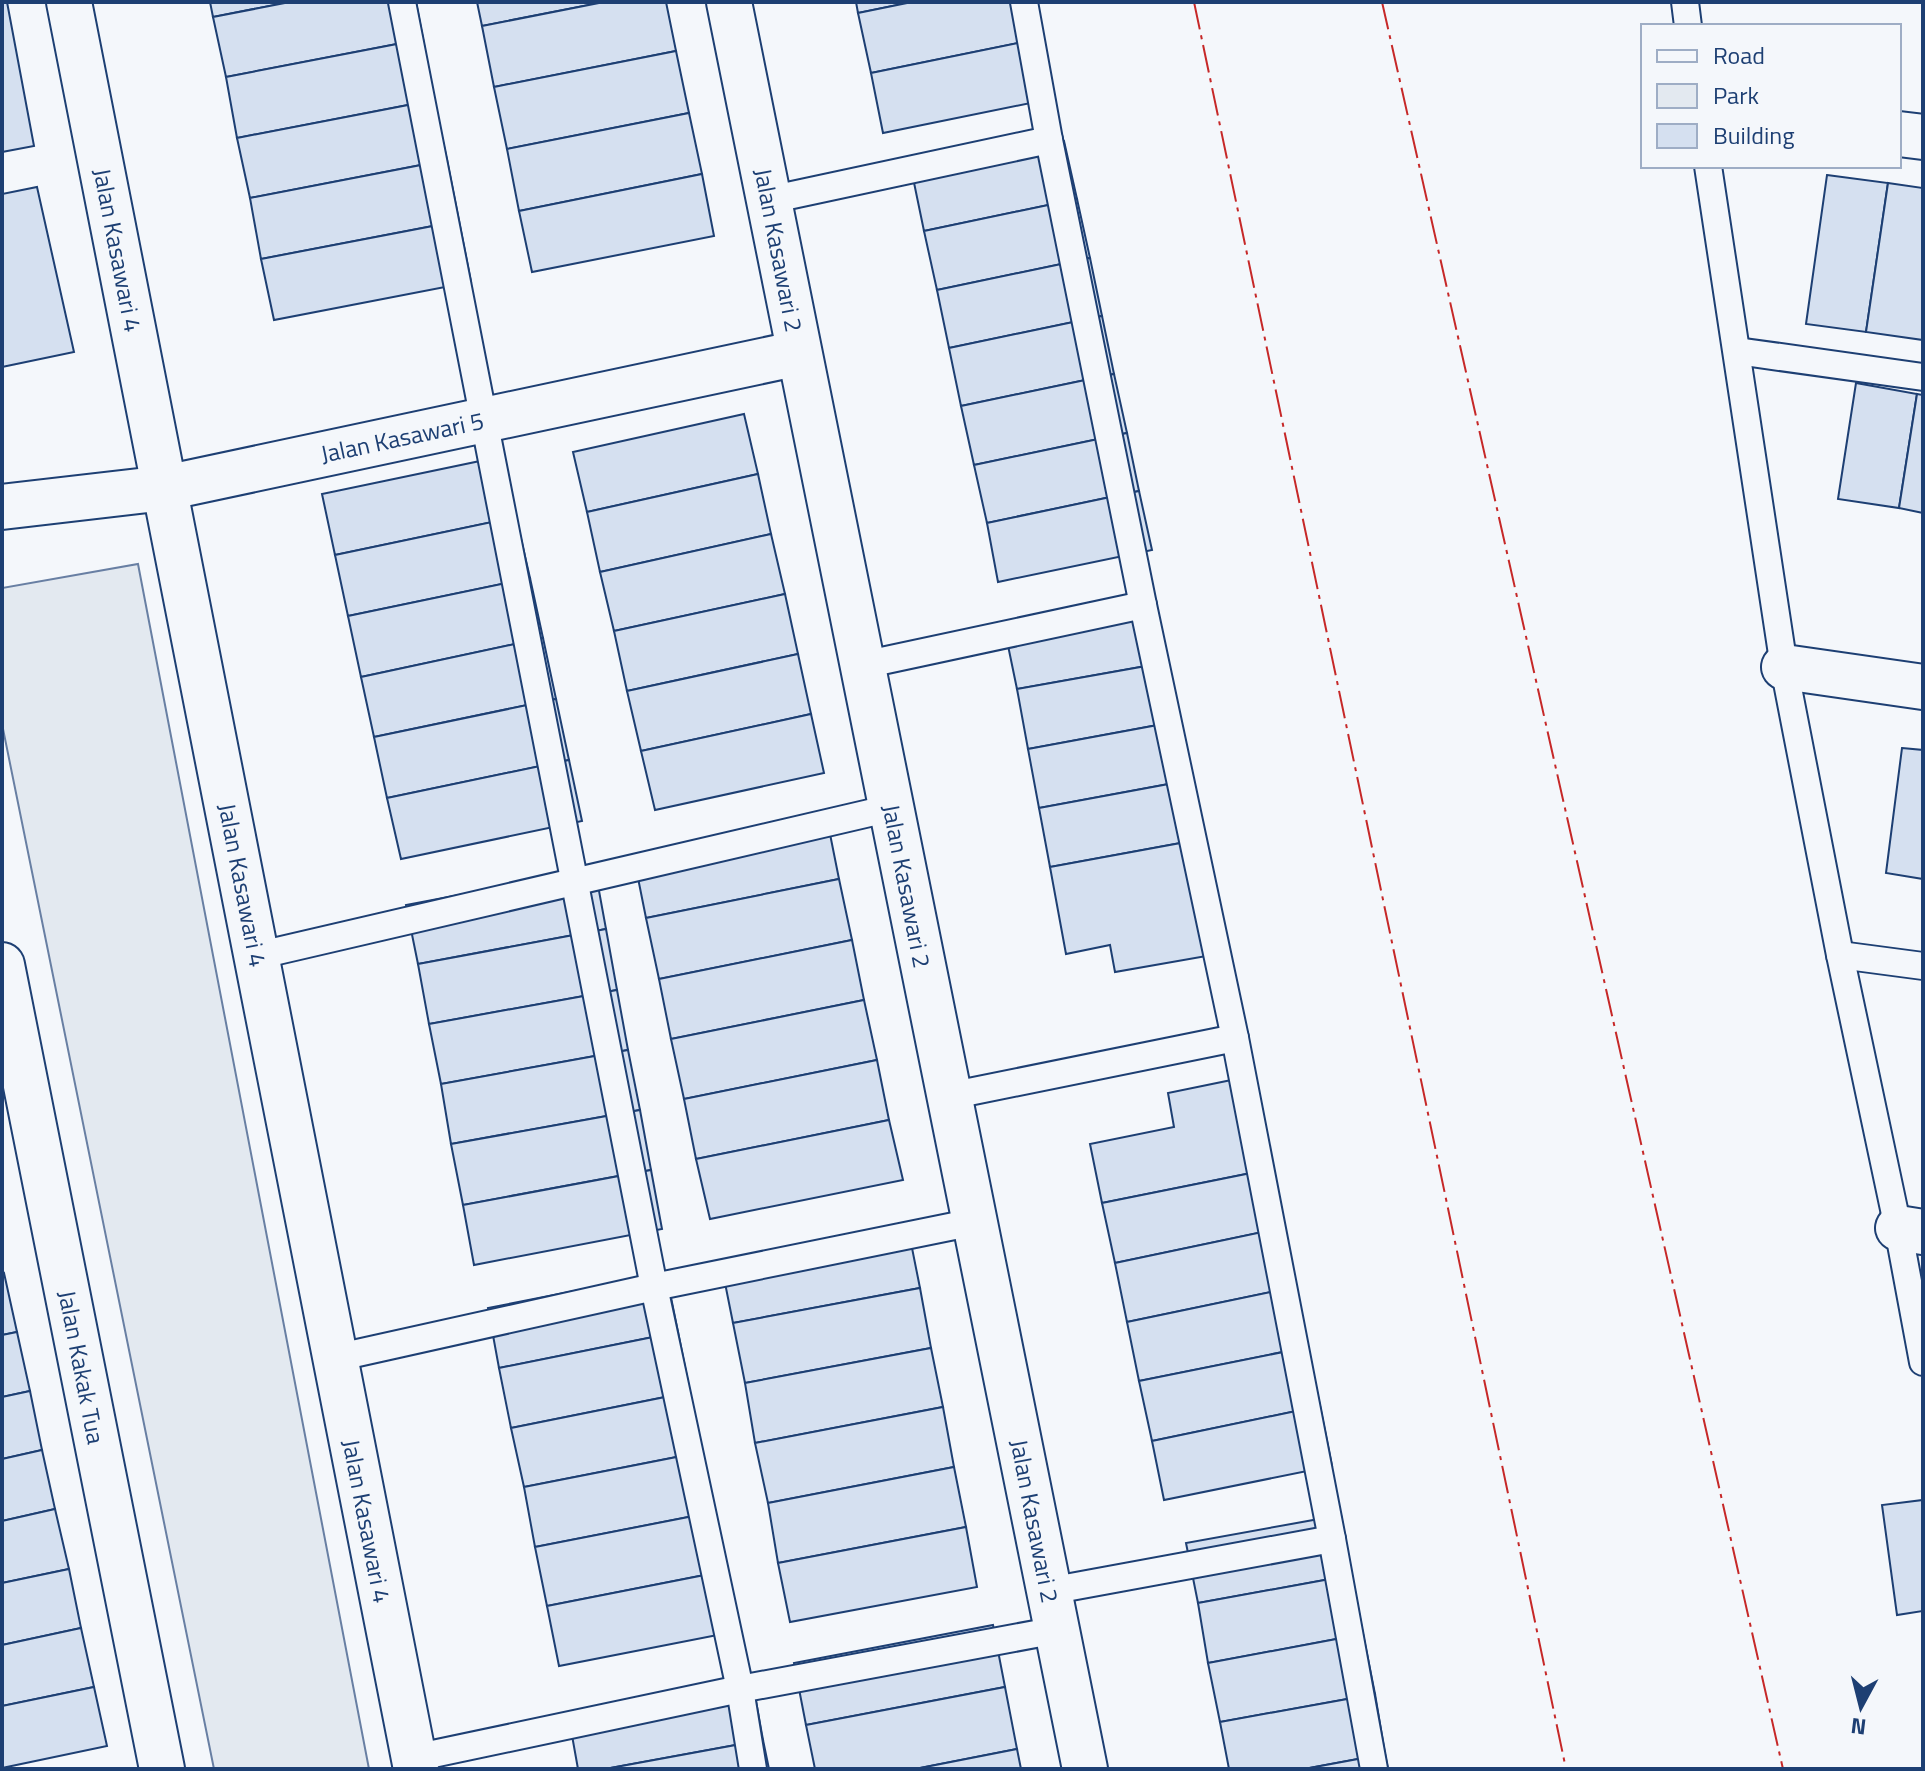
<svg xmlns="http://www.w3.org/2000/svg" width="1925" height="1771" font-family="'Titillium Web',sans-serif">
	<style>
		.green { fill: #e3e9f0; stroke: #687fa3; stroke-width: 2 }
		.building { fill: #d5e0f0; stroke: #1d3f73; stroke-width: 2 }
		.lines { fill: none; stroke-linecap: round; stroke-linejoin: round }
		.service-casing { stroke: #1d3f73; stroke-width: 30 }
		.minor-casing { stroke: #1d3f73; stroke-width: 48 }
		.service { stroke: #f4f7fb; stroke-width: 26 }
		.minor { stroke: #f4f7fb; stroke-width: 44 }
		.power { stroke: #c62828; stroke-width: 2; stroke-dasharray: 28 6 4 6; stroke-linecap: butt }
		.labels { text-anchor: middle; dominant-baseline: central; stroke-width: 6; stroke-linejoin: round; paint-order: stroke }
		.street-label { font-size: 24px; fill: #1d3f73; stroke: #f4f7fb }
	</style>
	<rect width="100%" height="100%" fill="#f4f7fb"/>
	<!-- green -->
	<polygon class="green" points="138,564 369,1769 214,1769 2,724 2,588"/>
	<!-- building -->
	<g class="building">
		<polygon points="2,2 7,2 34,146 2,152"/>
		<polygon points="210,2 290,2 213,17"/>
		<polygon points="290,2 416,2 423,39 226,77 213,17"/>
		<polygon points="477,2 604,2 482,26"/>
		<polygon points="604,2 666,2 676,51 494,87 482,26"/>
		<polygon points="856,2 912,2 858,13"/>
		<polygon points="912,2 1035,2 1042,38 871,73 858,13"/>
		<polygon points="1042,38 1055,98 883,133 871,73"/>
		<polygon points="423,39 434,100 237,138 226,77"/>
		<polygon points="676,51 689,113 507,149 494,87"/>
		<polygon points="434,100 447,160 250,198 237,138"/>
		<polygon points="689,113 702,174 519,211 507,149"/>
		<polygon points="1064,141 1077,199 924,231 912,173"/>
		<polygon points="447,160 459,221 261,259 250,198"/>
		<polygon points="702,174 714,236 532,272 519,211"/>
		<polygon points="1827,175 1888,183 1866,332 1806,324"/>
		<polygon points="1888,183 1923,188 1923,340 1866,332"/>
		<polygon points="37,187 74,352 2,367 2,194"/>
		<polygon points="1077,199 1090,258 937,290 924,231"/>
		<polygon points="459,221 471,282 274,320 261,259"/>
		<polygon points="1090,258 1102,316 949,348 937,290"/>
		<polygon points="1102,316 1114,374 961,406 949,348"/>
		<polygon points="1114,374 1127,433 974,465 961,406"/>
		<polygon points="1856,383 1917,394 1899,508 1838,499"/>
		<polygon points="1917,394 1923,395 1923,513 1899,508"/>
		<polygon points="744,414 758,474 587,512 573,452"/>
		<polygon points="1127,433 1139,491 987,523 974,465"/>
		<polygon points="504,456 516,517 335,555 322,494"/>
		<polygon points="758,474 771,534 600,572 587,512"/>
		<polygon points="1139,491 1152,550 998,582 987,523"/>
		<polygon points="516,517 530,578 348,616 335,555"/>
		<polygon points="771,534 785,594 614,631 600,572"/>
		<polygon points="530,578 543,638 361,677 348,616"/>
		<polygon points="785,594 798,654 627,691 614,631"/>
		<polygon points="1152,604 1163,663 1017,689 1005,631"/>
		<polygon points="543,638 556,699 374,737 361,677"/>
		<polygon points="798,654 811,714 641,751 627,691"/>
		<polygon points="1163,663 1174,722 1028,749 1017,689"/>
		<polygon points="556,699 569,760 387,798 374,737"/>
		<polygon points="811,714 824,773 655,810 641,751"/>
		<polygon points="1174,722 1185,781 1039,808 1028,749"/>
		<polygon points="1902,748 1923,750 1923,879 1886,873"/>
		<polygon points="569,760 582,821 401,859 387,798"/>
		<polygon points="1185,781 1197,840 1050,867 1039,808"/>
		<polygon points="827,819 839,879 646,918 634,858"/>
		<polygon points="1197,840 1218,954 1115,972 1110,945 1066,954 1050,867"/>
		<polygon points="595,869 606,929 418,964 406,905"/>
		<polygon points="839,879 852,940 659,979 646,918"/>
		<polygon points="606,929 617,990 429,1024 418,964"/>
		<polygon points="852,940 864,1000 671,1039 659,979"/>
		<polygon points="617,990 628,1050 441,1084 429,1024"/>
		<polygon points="864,1000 877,1060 684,1099 671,1039"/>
		<polygon points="628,1050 640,1110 451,1144 441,1084"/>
		<polygon points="877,1060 889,1120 696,1159 684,1099"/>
		<polygon points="1251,1076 1271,1169 1102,1203 1090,1144 1174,1127 1168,1093"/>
		<polygon points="640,1110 651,1170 463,1205 451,1144"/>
		<polygon points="889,1120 903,1180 710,1219 696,1159"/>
		<polygon points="1271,1169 1282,1228 1115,1263 1102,1203"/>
		<polygon points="651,1170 662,1229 474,1265 463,1205"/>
		<polygon points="908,1228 920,1288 733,1323 721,1263"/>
		<polygon points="1282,1228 1295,1287 1127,1322 1115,1263"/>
		<polygon points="4,1273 17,1332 2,1335 2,1274"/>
		<polygon points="666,1273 678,1332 499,1368 488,1308"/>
		<polygon points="1295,1287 1308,1347 1139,1381 1127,1322"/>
		<polygon points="920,1288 931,1348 745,1383 733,1323"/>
		<polygon points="17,1332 30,1391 2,1397 2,1335"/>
		<polygon points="678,1332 690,1392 511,1428 499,1368"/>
		<polygon points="1308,1347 1320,1406 1152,1441 1139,1381"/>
		<polygon points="931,1348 943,1407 755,1443 745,1383"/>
		<polygon points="30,1391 42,1450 2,1459 2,1397"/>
		<polygon points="690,1392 702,1452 524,1487 511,1428"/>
		<polygon points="1320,1406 1332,1466 1164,1500 1152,1441"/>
		<polygon points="943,1407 954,1467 768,1503 755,1443"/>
		<polygon points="42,1450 55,1509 2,1521 2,1459"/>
		<polygon points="702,1452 714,1512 535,1547 524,1487"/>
		<polygon points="954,1467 966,1527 778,1563 768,1503"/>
		<polygon points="1923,1500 1923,1611 1897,1615 1882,1505"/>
		<polygon points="55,1509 69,1569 2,1583 2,1521"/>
		<polygon points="714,1512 725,1571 547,1606 535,1547"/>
		<polygon points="1341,1515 1352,1575 1198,1603 1186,1543"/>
		<polygon points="966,1527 977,1587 790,1622 778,1563"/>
		<polygon points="69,1569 81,1628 2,1645 2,1583"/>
		<polygon points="725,1571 738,1631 559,1666 547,1606"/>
		<polygon points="1352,1575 1363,1634 1208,1663 1198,1603"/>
		<polygon points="993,1625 1005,1687 806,1725 794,1663"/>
		<polygon points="81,1628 94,1687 2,1706 2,1645"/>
		<polygon points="1363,1634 1375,1694 1220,1722 1208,1663"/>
		<polygon points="752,1679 763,1740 605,1769 578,1769 568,1713"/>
		<polygon points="94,1687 107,1746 2,1768 2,1706"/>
		<polygon points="1005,1687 1017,1749 915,1769 815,1769 806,1725"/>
		<polygon points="1375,1694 1385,1754 1304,1769 1229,1769 1220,1722"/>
		<polygon points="763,1740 769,1769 605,1769"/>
		<polygon points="1017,1749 1021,1769 915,1769"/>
		<polygon points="1385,1754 1388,1769 1304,1769"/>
	</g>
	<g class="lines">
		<!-- service casing -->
		<g class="service-casing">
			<g id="service">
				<polyline points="402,2 654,1287 740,1689 753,1769"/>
				<polyline points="1024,2 1049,140 1143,605 1235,1038 1332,1539 1374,1769"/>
				<polyline points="1685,2 1688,26"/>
				<polyline points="1708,166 1784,667 1840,955 1898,1228 1923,1362"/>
				<polyline points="769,200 1049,140"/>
				<polyline points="1737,351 1923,377"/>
				<polyline points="863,665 1143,605"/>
				<polyline points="1840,955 1923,966"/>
				<polyline points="256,956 891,808"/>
				<polyline points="949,1096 1235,1038"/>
				<polyline points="335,1358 654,1287 974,1222"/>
				<polyline points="1049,1591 1332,1539"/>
				<polyline points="414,1758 740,1689 1057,1630"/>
			</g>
		</g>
		<!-- minor casing -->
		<g class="minor-casing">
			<g id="minor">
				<polyline points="69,2 416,1769"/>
				<polyline points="729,2 1085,1769"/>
				<polyline points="1899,134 1923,137"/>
				<polyline points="2,507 165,488 799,353"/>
				<polyline points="1784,667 1923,687"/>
				<polyline points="2,965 162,1769"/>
				<polyline points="1898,1228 1923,1232"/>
			</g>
		</g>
		<!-- service -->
		<use href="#service" class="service"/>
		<!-- minor -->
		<use href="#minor" class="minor"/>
		<!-- power -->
		<g class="power">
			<polyline points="1194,2 1566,1769"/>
			<polyline points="1382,2 1783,1769"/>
		</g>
	</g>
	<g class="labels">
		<!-- street labels -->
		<g class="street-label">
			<text transform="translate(118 250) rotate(79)">Jalan Kasawari 4</text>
			<text transform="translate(779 250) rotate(79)">Jalan Kasawari 2</text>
			<text transform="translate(402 437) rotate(-12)">Jalan Kasawari 5</text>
			<text transform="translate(243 885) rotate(79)">Jalan Kasawari 4</text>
			<text transform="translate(907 886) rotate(79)">Jalan Kasawari 2</text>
			<text transform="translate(82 1367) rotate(79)">Jalan Kakak Tua</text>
			<text transform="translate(367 1521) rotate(79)">Jalan Kasawari 4</text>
			<text transform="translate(1035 1521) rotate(79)">Jalan Kasawari 2</text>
		</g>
	</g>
	<!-- border -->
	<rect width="1925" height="1771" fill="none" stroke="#1d3f73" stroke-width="8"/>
	<!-- legend -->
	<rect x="1641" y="24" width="260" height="144" fill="#f4f7fb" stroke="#9eadc5" stroke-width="2"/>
	<rect x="1657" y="50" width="40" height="12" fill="#f4f7fb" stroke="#9eadc5" stroke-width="2"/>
	<text x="1713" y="64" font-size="24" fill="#1d3f73">Road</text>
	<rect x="1657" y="84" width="40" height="24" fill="#e3e9f0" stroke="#9eadc5" stroke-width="2"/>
	<text x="1713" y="104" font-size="24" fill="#1d3f73">Park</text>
	<rect x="1657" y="124" width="40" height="24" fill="#d5e0f0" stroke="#9eadc5" stroke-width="2"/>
	<text x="1713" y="144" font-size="24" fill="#1d3f73">Building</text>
	<!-- north arrow -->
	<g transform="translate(1861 1707) rotate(187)" stroke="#f4f7fb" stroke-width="6" paint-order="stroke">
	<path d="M0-6L14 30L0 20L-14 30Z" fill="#1d3f73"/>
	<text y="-12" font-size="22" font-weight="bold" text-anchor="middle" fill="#1d3f73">N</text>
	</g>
</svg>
